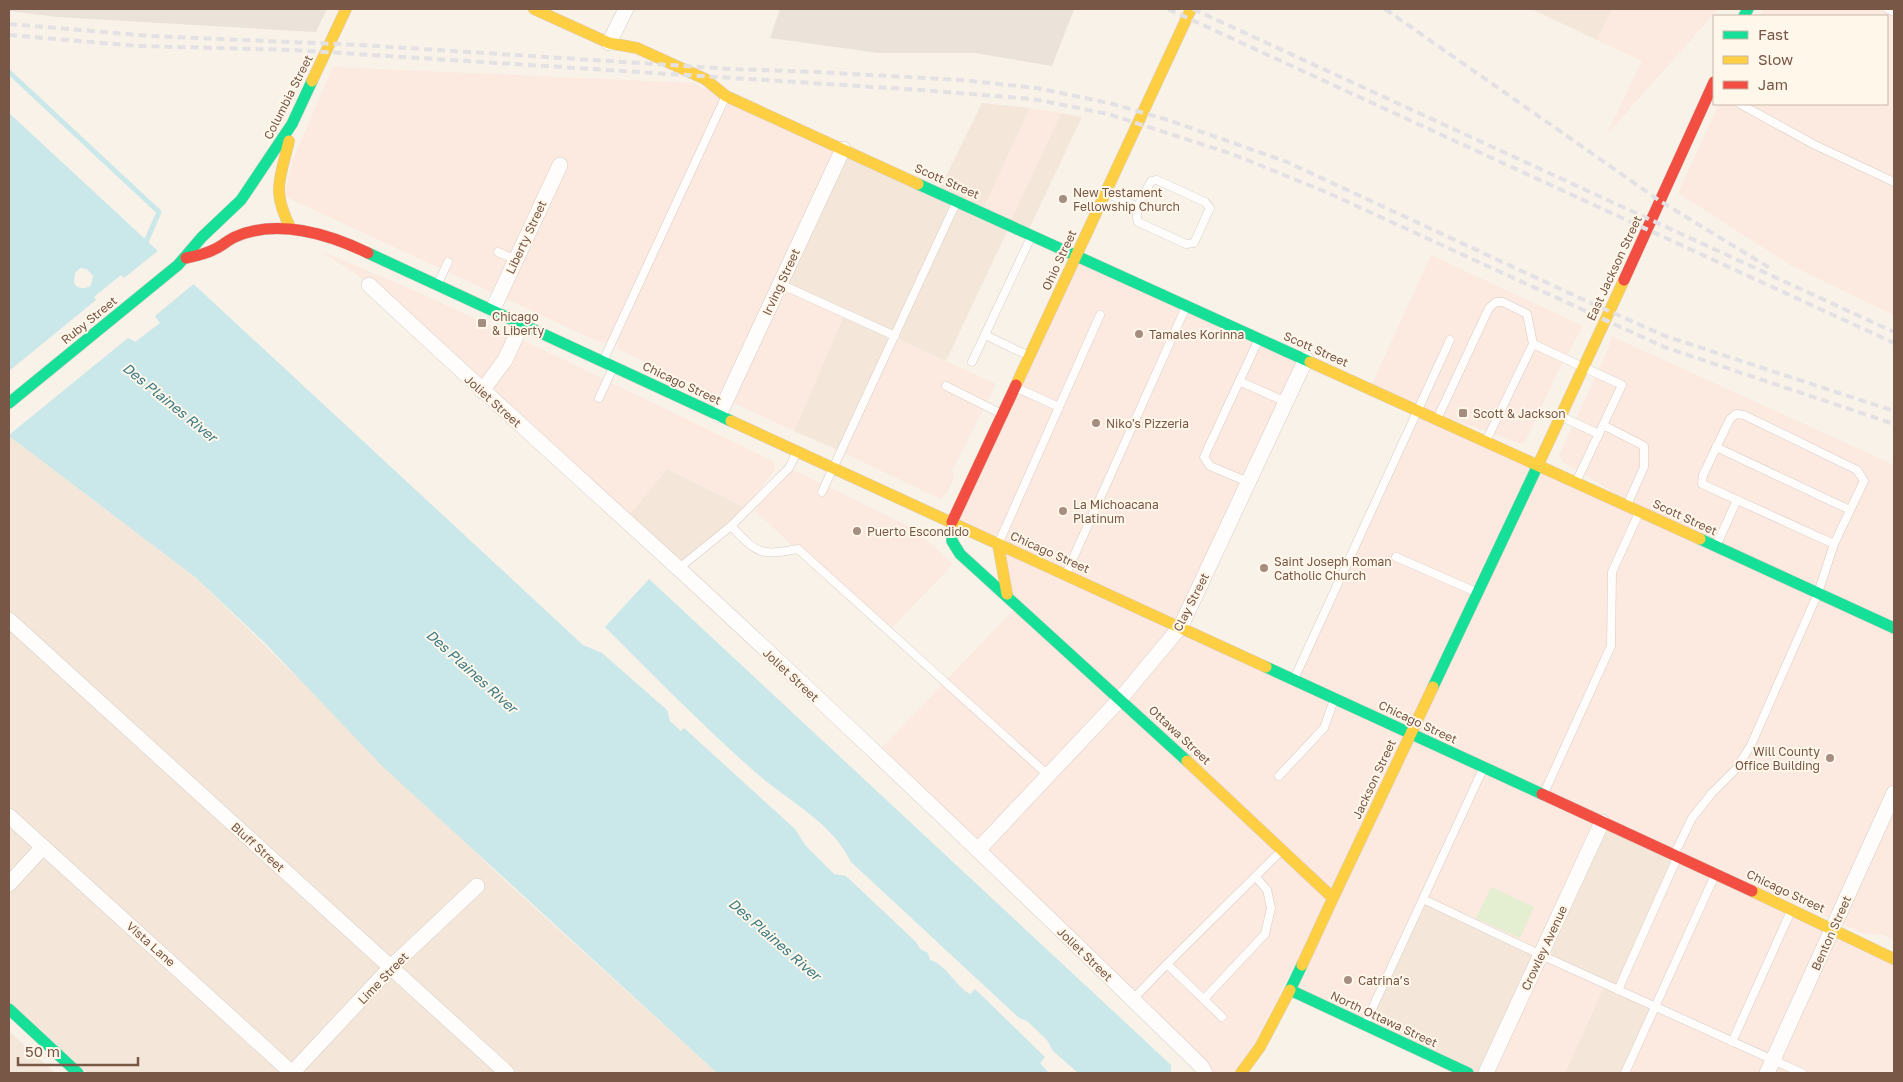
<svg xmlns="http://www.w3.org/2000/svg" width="1903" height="1082" font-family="'Golos Text',sans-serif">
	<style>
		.residential { fill: #f4e7d9 }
		.commercial { fill: #fce9df }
		.industrial { fill: #ebe2da }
		.green { fill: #e4efd2 }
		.water { fill: #cae7e9; fill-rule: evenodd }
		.pier { fill: #f8f2e9 }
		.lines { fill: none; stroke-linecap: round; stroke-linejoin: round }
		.stream { stroke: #cae7e9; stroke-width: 5 }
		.lane-casing { stroke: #d6cdc6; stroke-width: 9 }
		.street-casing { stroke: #d6cdc6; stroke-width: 16 }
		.fast-casing { stroke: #d6cdc6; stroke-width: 12 }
		.slow-casing { stroke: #d6cdc6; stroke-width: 12 }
		.jam-casing { stroke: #d6cdc6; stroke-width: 12 }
		.lane { stroke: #fefdfc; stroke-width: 8 }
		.street { stroke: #fefdfc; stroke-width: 15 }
		.fast { stroke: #16e098; stroke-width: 11 }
		.slow { stroke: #ffcf43; stroke-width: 11 }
		.jam { stroke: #f24e42; stroke-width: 11 }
		.rail { stroke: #e4e1e5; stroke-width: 4; stroke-dasharray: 8 5; stroke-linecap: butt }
		.poi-dot { fill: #a58d80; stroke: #fff7ea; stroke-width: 2 }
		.labels { text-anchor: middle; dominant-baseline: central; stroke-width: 4; stroke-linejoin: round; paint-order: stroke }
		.street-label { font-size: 12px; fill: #785747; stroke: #fff7ea }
		.poi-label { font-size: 12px; fill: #785747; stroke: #fff7ea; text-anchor: start }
		.water-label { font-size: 14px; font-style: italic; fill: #3c7b86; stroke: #fff7ea }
	</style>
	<rect width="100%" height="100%" fill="#f8f2e9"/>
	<!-- residential -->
	<g class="residential">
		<polygon points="1531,9 1612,9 1597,40"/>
		<polygon points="982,103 1030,108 983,210 939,190"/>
		<polygon points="1061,113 1082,117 1028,231 1010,222"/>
		<polygon points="843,150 1010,225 946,361 893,337 840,451 794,431 844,315 781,285"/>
		<polygon points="9,436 195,577 504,880 717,1073 88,1073 9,1001"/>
		<polygon points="667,469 746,508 678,567 626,519"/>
		<polygon points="1605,824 1676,857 1653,1008 1624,1073 1565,1073 1605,984 1489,1073 1470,1073 1364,1024 1421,900"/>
		<polygon points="9,1031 55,1073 9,1073"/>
	</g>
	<!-- commercial -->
	<g class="commercial">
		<polygon points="1612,9 1718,9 1607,134 1642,61 1597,40"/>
		<polygon points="1763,9 1894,9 1894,315 1792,266 1678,193 1719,104 1887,104 1887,16 1759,16"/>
		<polygon points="333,67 693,83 722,97 608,342 601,343 284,196 293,159"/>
		<polygon points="727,97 841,149 779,284 844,315 794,431 618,349 617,342"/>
		<polygon points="1030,108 1061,113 1010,222 983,210"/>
		<polygon points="321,251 420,293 554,355 773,461 775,470 746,508 667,469 626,519 369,283"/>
		<polygon points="1078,254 1305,359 1180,626 953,522"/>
		<polygon points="1431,255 1583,326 1560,367 1525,442 1521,444 1418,407 1372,384"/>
		<polygon points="1611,336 1894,465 1894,941 1884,935 1863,933 1412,733 1540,467 1655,517 1563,462 1559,455 1608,350"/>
		<polygon points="893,337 996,384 952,471 954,478 947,493 940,499 840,451"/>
		<polygon points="1418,407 1538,465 1410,733 1295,679"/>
		<polygon points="790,468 914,529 953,564 886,634 751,507"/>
		<polygon points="999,545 1179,627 1121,697 1008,594"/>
		<polygon points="1017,606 1330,897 1239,1073 1207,1073 877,753"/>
		<polygon points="1181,628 1408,734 1331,895 1123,698"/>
		<polygon points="1411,736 1605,824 1541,955 1605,984 1565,1073 1489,1073 1540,955 1422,900 1364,1024 1291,990"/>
		<polygon points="1676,857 1894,960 1894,1073 1624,1073 1653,1008 1616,990"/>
	</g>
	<!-- industrial -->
	<g class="industrial">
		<polygon points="9,9 327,9 316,32 57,17 9,11"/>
		<polygon points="780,9 1074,9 1052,66 975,53 879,53 770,38"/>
	</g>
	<!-- green -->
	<polygon class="green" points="1491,887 1534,907 1520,938 1476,918"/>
	<!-- water -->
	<g class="water">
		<path d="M9,113L583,645L602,653L667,710L670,721L681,731L684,728L795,829L805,845L834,874L846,876L916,942L920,949L928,953L930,960C947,965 955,986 970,994L975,989L1045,1057L1040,1063L1048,1072L1056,1073H717L382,766L267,645L195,577L9,436ZM80,268L87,269L93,276L91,285C85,290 78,289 74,283L75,273Z"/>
		<path d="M649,579L1171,1065V1073H1078L1053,1051L1047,1040L1027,1021L1019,1018L851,862C833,823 787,800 755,772C703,726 654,676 605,627Z"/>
	</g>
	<!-- pier -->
	<polygon class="pier" points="159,250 196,282 155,316 160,323 135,342 128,338 9,435 9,371 96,300 94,297 121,275 124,278"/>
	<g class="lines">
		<!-- stream -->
		<polyline class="stream" points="9,72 159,212 146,242"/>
		<!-- lane casing -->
		<g class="lane-casing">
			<g id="lane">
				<polyline points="1888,9 1894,12"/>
				<polyline points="1740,104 1815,145 1894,182"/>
				<path d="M1157,180L1205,202L1210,208L1194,243L1186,244L1138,222C1133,209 1145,193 1151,181Z"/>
				<polyline points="1106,193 1138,207"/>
				<polyline points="498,252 516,260"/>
				<polyline points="439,281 448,262"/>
				<polyline points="780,284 895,336"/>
				<polyline points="985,335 1029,356"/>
				<polyline points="604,359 725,98"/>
				<polyline points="972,362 1031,237"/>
				<polyline points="1239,381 1286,402"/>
				<polyline points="946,386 1000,413"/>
				<polyline points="1017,388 1059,407"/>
				<polyline points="599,398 613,368"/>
				<polyline points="1438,417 1489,308 1496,302 1503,302 1527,314 1533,344"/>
				<polyline points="1562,417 1599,434"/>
				<polyline points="1603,425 1644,446 1644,467 1628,503"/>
				<polyline points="1486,441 1533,344 1622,385 1577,480"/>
				<polyline points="1716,447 1850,510"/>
				<polyline points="1248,482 1210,466 1204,457 1258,341"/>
				<polyline points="822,492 956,203"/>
				<path d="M731,526C758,554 759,556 798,549L1049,776"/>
				<polyline points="999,542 1100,315"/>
				<polyline points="1717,544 1737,500"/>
				<polyline points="1396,557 1476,592"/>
				<polyline points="678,569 731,526 789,468 796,454"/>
				<polyline points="1066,574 1185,309"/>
				<polyline points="1294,679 1450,340"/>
				<polyline points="1279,776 1324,728 1334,700"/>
				<polyline points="1544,793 1611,646 1612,572 1638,515"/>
				<polyline points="1675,853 1692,818 1712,793 1736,769 1751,745 1818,593 1834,544 1864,481 1857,470 1744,415 1736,414 1730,419 1703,475 1702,484 1834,544"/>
				<polyline points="1423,899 1541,955 1802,1073"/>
				<polyline points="1618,990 1677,858"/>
				<polyline points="1133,999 1167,964"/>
				<polyline points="1204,999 1265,934 1271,908 1267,890 1256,877"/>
				<polyline points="1222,1017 1167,964 1280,852"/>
				<polyline points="1366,1022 1483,769"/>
				<polyline points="1732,1042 1791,911"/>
				<polyline points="1625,1073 1715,875"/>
			</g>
		</g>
		<!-- street casing -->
		<g class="street-casing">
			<g id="street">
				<polyline points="609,43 626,9"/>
				<path d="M369,285C471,380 575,474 678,568C855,731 1029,898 1201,1066L1205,1073"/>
				<polyline points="493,309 560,165"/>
				<polyline points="482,391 505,360 522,323"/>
				<polyline points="719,415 843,149"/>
				<polyline points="9,620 507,1073"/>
				<polyline points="9,816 292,1073"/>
				<polyline points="978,850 1121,698 1181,626 1306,359"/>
				<polyline points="9,884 43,847"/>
				<polyline points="292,1073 391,967 477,886"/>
				<polyline points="1486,1073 1602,822"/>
				<polyline points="1767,1073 1894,793"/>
			</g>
		</g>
		<!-- fast casing -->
		<g class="fast-casing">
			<g id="fast">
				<polyline points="1744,16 1748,9"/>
				<polyline points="918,184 1310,362"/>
				<polyline points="368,253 731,421"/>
				<polyline points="9,403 178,265 202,237 241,200 292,124 312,81"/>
				<polyline points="952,522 952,541 960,554 1187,761"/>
				<polyline points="1700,539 1894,628"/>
				<polyline points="1266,667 1542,794"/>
				<polyline points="1433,687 1538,465"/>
				<polyline points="1302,965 1290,990 1468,1073"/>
				<polyline points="9,1009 78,1073"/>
			</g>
		</g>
		<!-- slow casing -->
		<g class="slow-casing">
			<g id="slow">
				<polyline points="534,9 609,43 637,48 705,79 726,96 918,184"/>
				<polyline points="312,81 346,9"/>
				<path d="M289,141C280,180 271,190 291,229"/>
				<polyline points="1310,362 1700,539"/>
				<polyline points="1016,385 1191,9"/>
				<polyline points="731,421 998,544 1007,594"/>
				<polyline points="1538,465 1624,280"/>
				<polyline points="998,544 1266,667"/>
				<polyline points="1187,761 1333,898 1302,965"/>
				<polyline points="1752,891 1894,959"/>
				<polyline points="1333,898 1433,687"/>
				<polyline points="1241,1073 1260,1047 1290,990"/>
			</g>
		</g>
		<!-- jam casing -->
		<g class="jam-casing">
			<g id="jam">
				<path d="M186,258C196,256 206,254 215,249C222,246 228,240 235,237C277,218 329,234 368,253"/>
				<polyline points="1624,280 1714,82"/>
				<polyline points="952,522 1016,385"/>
				<polyline points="1542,794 1752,891"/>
			</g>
		</g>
		<!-- lane -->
		<use href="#lane" class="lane"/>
		<!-- street -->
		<use href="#street" class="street"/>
		<!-- fast -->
		<use href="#fast" class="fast"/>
		<!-- slow -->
		<use href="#slow" class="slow"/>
		<!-- jam -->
		<use href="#jam" class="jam"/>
		<!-- rail -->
		<g class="rail">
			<polyline points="1168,9 1894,343"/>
			<polyline points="1193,9 1894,332"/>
			<polyline points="1385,9 1660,201 1773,270"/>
			<polyline points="9,24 151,36 360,45 732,69 817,72 961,80 1037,88 1113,104 1168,120 1287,162 1582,299 1665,336 1894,411"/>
			<polyline points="9,35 138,46 294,50 921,90 1033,99 1108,114 1232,154 1326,192 1664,347 1894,424"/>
		</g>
	</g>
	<!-- markers -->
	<g class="poi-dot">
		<circle cx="1063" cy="199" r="5"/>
		<rect x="477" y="318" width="10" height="10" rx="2.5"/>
		<circle cx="1139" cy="334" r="5"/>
		<rect x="1458" y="408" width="10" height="10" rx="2.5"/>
		<circle cx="1096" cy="423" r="5"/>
		<circle cx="1063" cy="511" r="5"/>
		<circle cx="857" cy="531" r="5"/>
		<circle cx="1264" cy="568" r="5"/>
		<circle cx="1830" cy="758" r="5"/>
		<circle cx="1348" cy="980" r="5"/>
	</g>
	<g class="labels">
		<!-- street labels -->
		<g class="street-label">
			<text transform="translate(288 97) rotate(-63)">Columbia Street</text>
			<text transform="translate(947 181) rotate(24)">Scott Street</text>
			<text transform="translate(526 237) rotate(-65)">Liberty Street</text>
			<text transform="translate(1059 260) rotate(-65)">Ohio Street</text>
			<text transform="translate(1614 268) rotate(-65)">East Jackson Street</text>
			<text transform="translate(781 282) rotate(-65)">Irving Street</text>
			<text transform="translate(89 320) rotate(-39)">Ruby Street</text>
			<text transform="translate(1316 349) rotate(24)">Scott Street</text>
			<text transform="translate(682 383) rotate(25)">Chicago Street</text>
			<text transform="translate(493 401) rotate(42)">Joliet Street</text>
			<text transform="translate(1685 517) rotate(25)">Scott Street</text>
			<text transform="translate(1050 552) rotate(24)">Chicago Street</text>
			<text transform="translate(1191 602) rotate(-63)">Clay Street</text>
			<text transform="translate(791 675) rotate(43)">Joliet Street</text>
			<text transform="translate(1418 722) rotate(25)">Chicago Street</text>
			<text transform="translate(1180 735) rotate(43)">Ottawa Street</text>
			<text transform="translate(1374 779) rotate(-65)">Jackson Street</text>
			<text transform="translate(258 847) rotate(42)">Bluff Street</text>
			<text transform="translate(1786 891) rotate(25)">Chicago Street</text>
			<text transform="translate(1831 933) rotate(-66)">Benton Street</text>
			<text transform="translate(151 944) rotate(42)">Vista Lane</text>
			<text transform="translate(1544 948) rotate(-65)">Crowley Avenue</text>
			<text transform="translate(1085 954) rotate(44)">Joliet Street</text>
			<text transform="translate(383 978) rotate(-46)">Lime Street</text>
			<text transform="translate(1384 1019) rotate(25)">North Ottawa Street</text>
		</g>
		<!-- poi labels -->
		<g class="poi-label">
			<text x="1073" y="192">New Testament<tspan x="1073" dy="14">Fellowship Church</tspan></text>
			<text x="492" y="316">Chicago<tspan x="492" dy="14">&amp; Liberty</tspan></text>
			<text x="1149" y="334">Tamales Korinna</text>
			<text x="1473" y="413">Scott &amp; Jackson</text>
			<text x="1106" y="423">Niko's Pizzeria</text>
			<text x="1073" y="504">La Michoacana<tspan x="1073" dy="14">Platinum</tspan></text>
			<text x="867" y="531">Puerto Escondido</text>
			<text x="1274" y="561">Saint Joseph Roman<tspan x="1274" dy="14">Catholic Church</tspan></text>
			<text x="1820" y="751" text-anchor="end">Will County<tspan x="1820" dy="14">Office Building</tspan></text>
			<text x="1358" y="980">Catrina’s</text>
		</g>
		<!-- water labels -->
		<g class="water-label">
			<text transform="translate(170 402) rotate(39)">Des Plaines River</text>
			<text transform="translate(472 671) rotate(42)">Des Plaines River</text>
			<text transform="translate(775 939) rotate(41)">Des Plaines River</text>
		</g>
	</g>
	<!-- border -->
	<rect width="1903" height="1082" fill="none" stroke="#785747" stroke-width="20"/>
	<!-- legend -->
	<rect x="1713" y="15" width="175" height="90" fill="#fff7ea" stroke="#c9b7a9"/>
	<rect x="1723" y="31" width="25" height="8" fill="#16e098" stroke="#c9b7a9"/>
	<text x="1758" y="40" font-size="15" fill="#785747">Fast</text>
	<rect x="1723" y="56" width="25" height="8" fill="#ffcf43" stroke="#c9b7a9"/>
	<text x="1758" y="65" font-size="15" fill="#785747">Slow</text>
	<rect x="1723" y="81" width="25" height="8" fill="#f24e42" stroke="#c9b7a9"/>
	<text x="1758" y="90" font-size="15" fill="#785747">Jam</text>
	<!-- scale -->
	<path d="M18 1057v8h120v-8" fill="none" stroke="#785747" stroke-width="2.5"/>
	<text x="25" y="1057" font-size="15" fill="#785747" stroke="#fff7ea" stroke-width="4" paint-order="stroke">50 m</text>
</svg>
